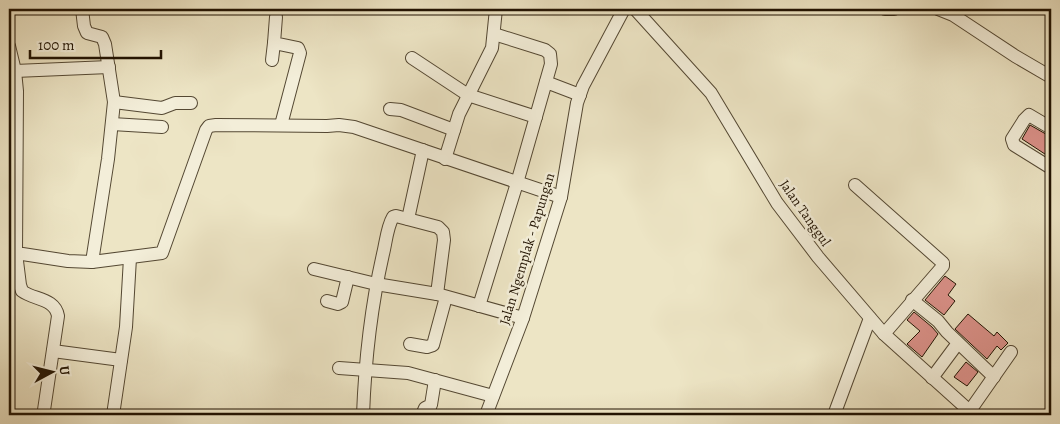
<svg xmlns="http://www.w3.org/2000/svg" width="1060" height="424" font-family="Alegreya,serif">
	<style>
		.building { fill: #dc918a; stroke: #211302 }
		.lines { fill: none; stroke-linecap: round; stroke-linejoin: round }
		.minor-casing { stroke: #544833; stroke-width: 14 }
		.minor { stroke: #f3eed9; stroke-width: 12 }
		.labels { text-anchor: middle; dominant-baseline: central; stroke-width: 5; stroke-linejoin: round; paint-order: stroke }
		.street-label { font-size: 14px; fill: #211302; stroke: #f3eed9 }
	</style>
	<rect width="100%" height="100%" fill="#ede5c5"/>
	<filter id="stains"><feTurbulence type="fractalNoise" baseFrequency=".004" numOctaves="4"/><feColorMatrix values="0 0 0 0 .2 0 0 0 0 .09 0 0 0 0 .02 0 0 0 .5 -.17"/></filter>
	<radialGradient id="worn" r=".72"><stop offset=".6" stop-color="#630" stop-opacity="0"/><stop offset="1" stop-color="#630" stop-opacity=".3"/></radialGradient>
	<!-- building -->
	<g class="building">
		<polygon points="1030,125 1051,137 1051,158 1022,139"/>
		<polygon points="945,276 956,284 948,295 955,301 944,315 925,300"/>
		<polygon points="914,312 932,327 938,334 922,357 907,344 920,331 907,320"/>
		<polygon points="968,314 994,336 997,332 1008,343 1001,350 997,346 987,359 955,329"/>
		<polygon points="966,362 978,372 967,386 954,377"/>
	</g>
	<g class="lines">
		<!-- minor casing -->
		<g class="minor-casing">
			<g id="minor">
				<polyline points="82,9 84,26 87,33 102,37 105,44 114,102 108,159 92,262"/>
				<polyline points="635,9 711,93 777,203 818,257 884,334 974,415"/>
				<polyline points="885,9 894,9"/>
				<polyline points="938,9 953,15 1015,56 1051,77"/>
				<polyline points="276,17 274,43 298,48 300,53 281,125"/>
				<polyline points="9,46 15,71 17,91 16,253 68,261 92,262 162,253 206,130 209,126 216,125 327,126 339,125 354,127 561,197"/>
				<polyline points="412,58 468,95 536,117"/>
				<polyline points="272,60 274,43"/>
				<polyline points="15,71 109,67"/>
				<polyline points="546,82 580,95"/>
				<polyline points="114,102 162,108 175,103 191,103"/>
				<polyline points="390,109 401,110 454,130"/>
				<polyline points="112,124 162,127"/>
				<polyline points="1051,128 1029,115 1024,120 1012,139 1014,145 1051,168"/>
				<polyline points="445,159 459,114 492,48 496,9"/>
				<polyline points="855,185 943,263 943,266 884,334"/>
				<polyline points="408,219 423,150"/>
				<path d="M16,253L20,285L22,291C34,300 55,298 58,316L44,410L45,415"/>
				<polyline points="314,269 376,284 437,294 523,318"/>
				<polyline points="912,300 938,321 947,332 994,377"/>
				<polyline points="327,301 338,304 342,302 348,277"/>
				<polyline points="479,306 517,183 551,64 550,54 545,50 494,34"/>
				<polyline points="410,344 427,347 433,345 446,297"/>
				<polyline points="53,351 121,360"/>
				<polyline points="339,368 408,373 493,396"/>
				<polyline points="932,378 958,343"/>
				<polyline points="113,415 126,327 130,258"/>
				<path d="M363,415C365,361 371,307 383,254C386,242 387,227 393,217L396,216L438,227L443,232L444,240L437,294"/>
				<polyline points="422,415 425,408 431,405 435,380"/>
				<polyline points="486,415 523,318 561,197 577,103 583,86 624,9"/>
				<polyline points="834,415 870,318"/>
				<polyline points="969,415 969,412 1011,352"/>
			</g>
		</g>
		<!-- minor -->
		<use href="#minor" class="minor"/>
	</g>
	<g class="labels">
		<!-- street labels -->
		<g class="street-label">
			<text transform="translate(805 213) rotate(55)">Jalan Tanggul</text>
			<text transform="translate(527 249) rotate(-73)">Jalan Ngemplak - Papungan</text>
		</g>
	</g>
	<!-- margin -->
	<rect width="1060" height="424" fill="none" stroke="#ede5c5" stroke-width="30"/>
	<rect x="10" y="10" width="1040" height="404" fill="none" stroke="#211302" stroke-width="2.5"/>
	<rect x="15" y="15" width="1030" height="394" fill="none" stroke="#211302"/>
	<!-- north arrow -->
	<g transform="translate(52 372) rotate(83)" stroke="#f3eed9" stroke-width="4" paint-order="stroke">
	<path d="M0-4L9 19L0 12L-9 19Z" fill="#211302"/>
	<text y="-8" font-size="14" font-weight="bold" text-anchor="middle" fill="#211302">U</text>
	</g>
	<!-- scale -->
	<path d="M30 50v8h131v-8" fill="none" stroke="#211302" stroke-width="2.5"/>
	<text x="38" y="50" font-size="15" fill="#211302" stroke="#f3eed9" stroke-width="4" paint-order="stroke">100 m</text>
	<rect width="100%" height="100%" filter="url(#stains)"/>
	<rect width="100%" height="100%" fill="url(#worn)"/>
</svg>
